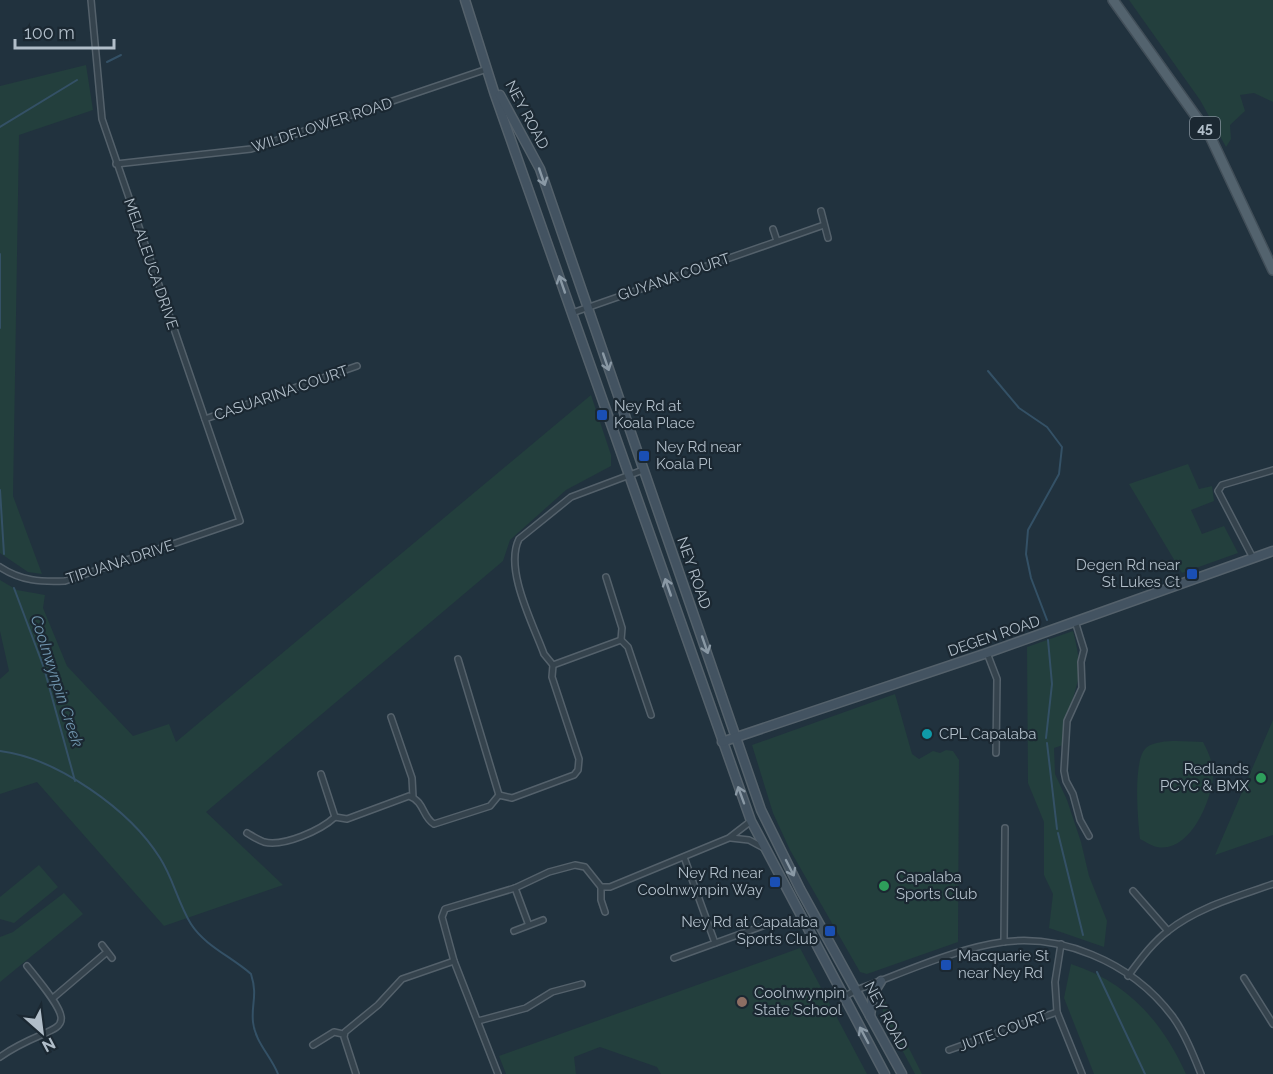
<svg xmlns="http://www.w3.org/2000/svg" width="1273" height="1074" font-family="Raleway,sans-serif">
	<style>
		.green { fill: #233f3d }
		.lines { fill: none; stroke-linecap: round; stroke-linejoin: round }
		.stream { stroke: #345166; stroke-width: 2 }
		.street-casing { stroke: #54616b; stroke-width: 8 }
		.secondary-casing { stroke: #54616b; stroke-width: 11 }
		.primary-casing { stroke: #424f59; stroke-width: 12 }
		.street { stroke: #35434d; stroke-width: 5 }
		.secondary { stroke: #435361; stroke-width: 8 }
		.primary { stroke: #53636e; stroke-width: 9 }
		.oneway { stroke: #8a99a5 }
		.transit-dot { fill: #1a4fb4; stroke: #1b2832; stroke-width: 2 }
		.culture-dot { fill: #0f9aa8; stroke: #1b2832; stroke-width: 2 }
		.leisure-dot { fill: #2e9e5b; stroke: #1b2832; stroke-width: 2 }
		.education-dot { fill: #8d6e63; stroke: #1b2832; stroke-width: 2 }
		.labels { text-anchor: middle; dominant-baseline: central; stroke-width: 4.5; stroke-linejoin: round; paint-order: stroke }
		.shield { fill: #1b2832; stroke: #84919c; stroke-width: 1.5 }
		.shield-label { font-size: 14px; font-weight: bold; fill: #b1bec9 }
		.street-label { font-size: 15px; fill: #b1bec9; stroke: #1b2832 }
		.poi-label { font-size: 15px; fill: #b1bec9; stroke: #1b2832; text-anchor: start }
		.water-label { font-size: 16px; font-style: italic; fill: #7095ae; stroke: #1b2832 }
	</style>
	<rect width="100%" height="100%" fill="#21323e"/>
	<!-- green -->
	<g class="green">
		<polygon points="1129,0 1273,0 1273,102 1254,93 1240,95 1245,111 1230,125 1231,139 1226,147 1200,100"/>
		<polygon points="86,65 93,110 19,135 13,496 42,574 28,572 0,553 0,86"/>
		<polygon points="591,395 611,455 611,466 566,490 510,540 503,561 206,812 283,885 164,926 37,782 0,794 0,679 9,671 0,631 0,580 17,590 45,595 43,608 67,666 133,736 169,724 176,742"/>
		<polygon points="1188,464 1199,489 1212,486 1214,501 1191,510 1202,534 1224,526 1238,553 1182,573 1129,484"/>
		<path d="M1073,631C1077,647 1082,668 1077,684C1071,708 1064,719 1063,745L1054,748L1055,774L1067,800L1081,842L1089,876L1107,921L1104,947L1049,928L1053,894L1044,875V822L1028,783L1027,647Z"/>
		<polygon points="895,694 912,754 919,759 933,751 940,753 946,750 953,751 959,760 958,942 867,974 860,972 790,850 773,813 752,745"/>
		<polygon points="1273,720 1273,835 1215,855"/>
		<path d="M1203,742C1209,753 1214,765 1213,778C1210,804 1189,853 1157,847C1151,846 1145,841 1140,839C1138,821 1132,758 1147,747C1161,738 1188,742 1203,742Z"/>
		<polygon points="39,865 58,887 14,923 0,919 0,897"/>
		<polygon points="64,893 83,914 0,982 0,937 13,932"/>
		<polygon points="800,948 867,1074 661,1074 657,1067 600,1047 574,1057 576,1074 506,1074 499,1056"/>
		<path d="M1071,964C1127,982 1162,1021 1186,1074H1094L1064,998Z"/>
		<polygon points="882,995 922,1074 915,1074 883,1014"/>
	</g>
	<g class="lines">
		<!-- stream -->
		<g class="stream">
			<polyline points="107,62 121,55"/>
			<polyline points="0,127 77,80"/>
			<polyline points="0,254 0,328"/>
			<polyline points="988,371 1019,408 1047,427 1062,447 1059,474 1028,530 1026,554 1031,578 1047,620"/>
			<polyline points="0,490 4,554"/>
			<polyline points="14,588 44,668 75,781"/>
			<polyline points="1046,738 1052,684 1048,640"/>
			<polyline points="1047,743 1057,829"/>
			<path d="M0,751C57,758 130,810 160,858C173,878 178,903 191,924C205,946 232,957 251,974C258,996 251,1004 253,1022C255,1042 271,1056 278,1074"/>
			<polyline points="1058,833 1083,935"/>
			<polyline points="1097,972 1145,1074"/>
		</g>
		<!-- street casing -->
		<g class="street-casing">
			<g id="street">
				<polyline points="116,164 251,149 487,69"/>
				<polyline points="821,211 828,238"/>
				<polyline points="773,229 777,241"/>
				<polyline points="572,313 824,225"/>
				<polyline points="205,419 357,366"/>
				<polyline points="1253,558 1218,491 1222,485 1273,470"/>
				<path d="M0,567C21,581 41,582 65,581L240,521L102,119L91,0"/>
				<polyline points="606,577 622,628 621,640"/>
				<polyline points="1075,621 1084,650 1081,662 1082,688 1067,721 1064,771 1066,781 1073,794 1080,820 1089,836"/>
				<polyline points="987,653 997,679 996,753"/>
				<polyline points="458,659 499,795"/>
				<polyline points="553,665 621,640 628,647 651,715"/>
				<polyline points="391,717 412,778 413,797"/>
				<polyline points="321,774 335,817"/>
				<path d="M247,833C252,836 258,840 264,842C284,847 321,830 335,817L347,819L409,796C425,802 422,817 434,824L490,806L499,795L512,798L574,775L578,770L579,759L552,677L553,665L544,654C533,624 504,569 519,539L571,497L643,470"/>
				<polyline points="731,838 749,840 764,848"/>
				<polyline points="684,857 715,943"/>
				<polyline points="601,887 601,900 605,912"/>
				<polyline points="515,888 528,923"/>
				<polyline points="1133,891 1168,931"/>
				<polyline points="514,931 543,920"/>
				<polyline points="1004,942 1005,828"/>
				<polyline points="1061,944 1055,982 1057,1012 1082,1074"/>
				<polyline points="102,945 112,958"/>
				<polyline points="674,958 768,924"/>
				<path d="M1128,976C1140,960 1152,943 1168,931C1198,907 1237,897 1273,884"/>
				<polyline points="1244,978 1273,1024"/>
				<path d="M844,997L856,990C900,974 945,953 991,944C1058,930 1132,962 1173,1017C1185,1034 1193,1054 1201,1074"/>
				<polyline points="53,998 107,952"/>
				<polyline points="478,1021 526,1008 552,992 582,984"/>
				<polyline points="313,1045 334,1032 343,1034"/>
				<polyline points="949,1050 1057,1012"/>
				<path d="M0,1057C57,1017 90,1043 27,966"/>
				<polyline points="356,1074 344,1037 345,1032 378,1005 402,979 454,961"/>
				<polyline points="498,1074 454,961 442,917 445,909 515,888 549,872 575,865 585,867 601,887 610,887 729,838 751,821"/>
			</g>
		</g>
		<!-- secondary casing -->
		<g class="secondary-casing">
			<g id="secondary">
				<polyline points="465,0 495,95 751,821 885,1074"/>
				<polyline points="500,95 540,169 761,810 800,889 902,1074"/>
				<polyline points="722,742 987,653 1273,551"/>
				<polyline points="870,1016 873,994 881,981"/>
			</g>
		</g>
		<!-- primary casing -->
		<g class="primary-casing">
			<polyline id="primary" points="1113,0 1210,136 1273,270"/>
		</g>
		<!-- street -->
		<use href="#street" class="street"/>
		<!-- secondary -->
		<use href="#secondary" class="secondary"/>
		<!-- primary -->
		<use href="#primary" class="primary"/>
	</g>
	<!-- one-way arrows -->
	<defs><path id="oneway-shaft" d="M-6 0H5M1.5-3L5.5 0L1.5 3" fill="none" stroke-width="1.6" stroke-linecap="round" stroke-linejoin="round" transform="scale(1.5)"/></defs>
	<g class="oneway">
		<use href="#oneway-shaft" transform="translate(542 177) rotate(71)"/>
		<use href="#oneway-shaft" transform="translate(562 284) rotate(-109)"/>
		<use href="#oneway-shaft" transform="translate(606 362) rotate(71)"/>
		<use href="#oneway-shaft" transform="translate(668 587) rotate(-109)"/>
		<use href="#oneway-shaft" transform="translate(705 645) rotate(71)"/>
		<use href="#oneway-shaft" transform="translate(741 795) rotate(-110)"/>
		<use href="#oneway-shaft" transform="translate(790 868) rotate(63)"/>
		<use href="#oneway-shaft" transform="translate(864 1035) rotate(-118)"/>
	</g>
	<!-- markers -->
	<g class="transit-dot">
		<rect x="596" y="409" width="12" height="12" rx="3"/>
		<rect x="638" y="450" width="12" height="12" rx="3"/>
		<rect x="1186" y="568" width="12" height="12" rx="3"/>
		<rect x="769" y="876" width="12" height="12" rx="3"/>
		<rect x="824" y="925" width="12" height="12" rx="3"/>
		<rect x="940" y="959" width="12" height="12" rx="3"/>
	</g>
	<circle class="culture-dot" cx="927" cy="734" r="6"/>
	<g class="leisure-dot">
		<circle cx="1261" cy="778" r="6"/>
		<circle cx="884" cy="886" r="6"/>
	</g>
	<circle class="education-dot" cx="742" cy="1002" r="6"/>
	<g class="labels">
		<!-- shield labels -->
		<rect class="shield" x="1190" y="117" width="30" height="22" rx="4.5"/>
		<g class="shield-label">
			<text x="1205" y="128">45</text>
		</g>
		<!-- street labels -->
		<g class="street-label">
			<text transform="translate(527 115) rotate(62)">NEY ROAD</text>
			<text transform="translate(322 125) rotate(-18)">WILDFLOWER ROAD</text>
			<text transform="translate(151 264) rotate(71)">MELALEUCA DRIVE</text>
			<text transform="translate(674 277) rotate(-19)">GUYANA COURT</text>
			<text transform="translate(281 393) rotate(-19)">CASUARINA COURT</text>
			<text transform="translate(120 562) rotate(-18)">TIPUANA DRIVE</text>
			<text transform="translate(694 573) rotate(71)">NEY ROAD</text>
			<text transform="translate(994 636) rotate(-19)">DEGEN ROAD</text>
			<text transform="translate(886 1016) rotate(62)">NEY ROAD</text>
			<text transform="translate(1003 1031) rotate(-20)">JUTE COURT</text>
		</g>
		<!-- poi labels -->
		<g class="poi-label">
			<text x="614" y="406">Ney Rd at<tspan x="614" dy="17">Koala Place</tspan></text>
			<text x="656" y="447">Ney Rd near<tspan x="656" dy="17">Koala Pl</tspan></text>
			<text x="1180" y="565" text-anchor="end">Degen Rd near<tspan x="1180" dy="17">St Lukes Ct</tspan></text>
			<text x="939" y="734">CPL Capalaba</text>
			<text x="1249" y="769" text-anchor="end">Redlands<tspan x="1249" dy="17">PCYC &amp; BMX</tspan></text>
			<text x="763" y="873" text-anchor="end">Ney Rd near<tspan x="763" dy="17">Coolnwynpin Way</tspan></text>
			<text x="896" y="877">Capalaba<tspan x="896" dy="17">Sports Club</tspan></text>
			<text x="818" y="922" text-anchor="end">Ney Rd at Capalaba<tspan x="818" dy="17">Sports Club</tspan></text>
			<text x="958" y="956">Macquarie St<tspan x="958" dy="17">near Ney Rd</tspan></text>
			<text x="754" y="993">Coolnwynpin<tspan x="754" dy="17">State School</tspan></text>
		</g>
		<!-- water labels -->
		<g class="water-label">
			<text transform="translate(57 681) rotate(72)">Coolnwynpin Creek</text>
		</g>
	</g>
	<!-- north arrow -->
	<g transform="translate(42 1032) rotate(152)" stroke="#1b2832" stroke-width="4.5" paint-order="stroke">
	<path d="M0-4.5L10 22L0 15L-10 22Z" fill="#b1bec9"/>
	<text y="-9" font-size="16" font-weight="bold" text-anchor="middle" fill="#b1bec9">N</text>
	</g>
	<!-- scale -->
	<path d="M15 39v9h99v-9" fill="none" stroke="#b1bec9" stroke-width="3"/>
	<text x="24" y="39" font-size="18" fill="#b1bec9" stroke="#1b2832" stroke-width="4.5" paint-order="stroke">100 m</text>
</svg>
